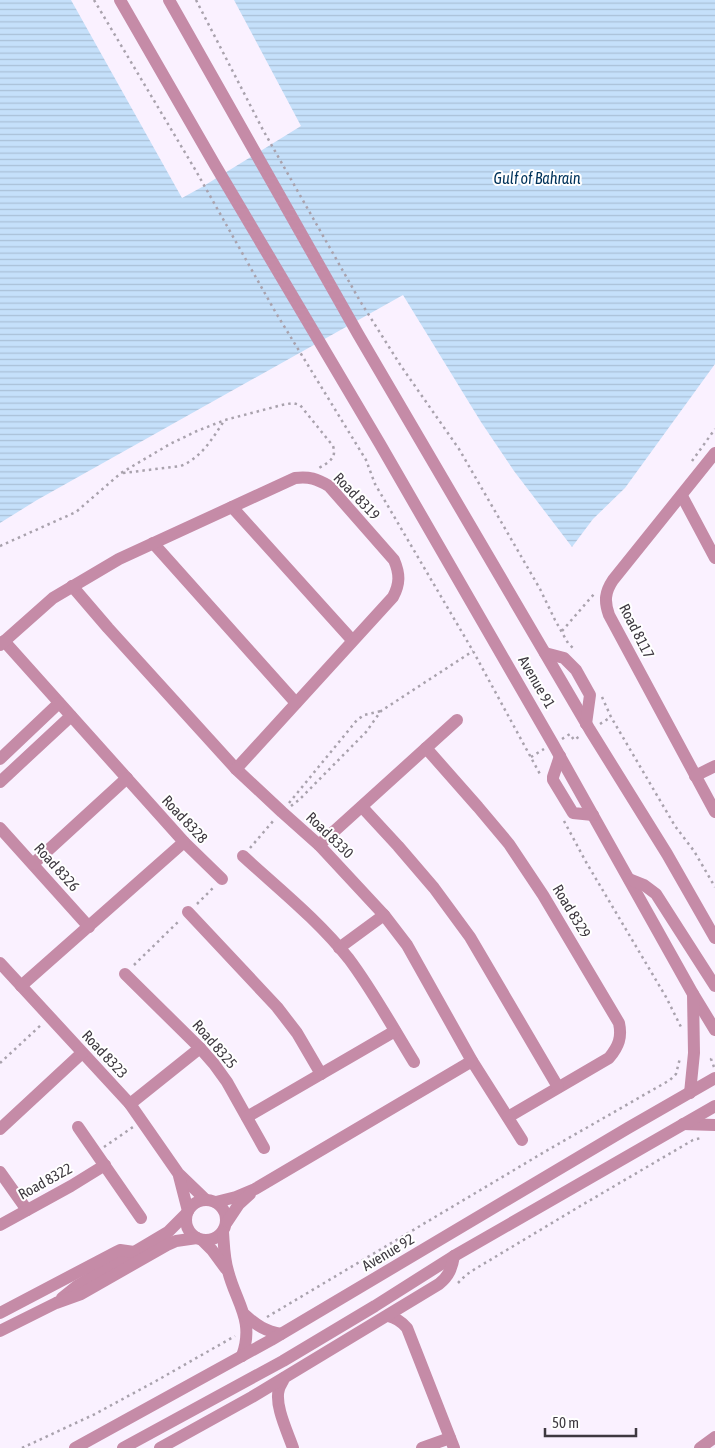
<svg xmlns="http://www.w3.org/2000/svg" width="715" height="1448" font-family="'Asap Condensed',sans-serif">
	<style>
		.water { fill: url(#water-rules) }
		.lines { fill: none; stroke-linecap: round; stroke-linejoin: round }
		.path { stroke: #a9a2ad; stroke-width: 2.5; stroke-dasharray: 2.5 4; stroke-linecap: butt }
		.minor { stroke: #c58ba7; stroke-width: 12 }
		.labels { text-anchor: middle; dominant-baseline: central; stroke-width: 4; stroke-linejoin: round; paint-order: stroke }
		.street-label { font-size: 15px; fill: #3e3940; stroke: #fff }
		.water-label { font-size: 16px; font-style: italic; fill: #00335b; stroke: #fff }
	</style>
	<defs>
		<pattern id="water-rules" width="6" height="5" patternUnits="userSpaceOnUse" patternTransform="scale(1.25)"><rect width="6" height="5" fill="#c5e0fa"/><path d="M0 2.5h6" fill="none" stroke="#aac1d7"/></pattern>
	</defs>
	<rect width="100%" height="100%" fill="#faf1ff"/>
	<!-- water -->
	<polygon class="water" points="0,0 71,0 182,198 202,187 301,126 234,0 715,0 715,364 625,488 593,519 572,547 514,471 481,422 403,295 37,500 0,523"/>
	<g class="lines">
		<!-- path -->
		<g class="path">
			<polyline points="94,0 196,171 276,313 366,460 375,484 473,651 541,776"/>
			<polyline points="196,0 263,130 360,301 401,366 459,449 540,589 555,620 568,643 575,650"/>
			<polyline points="692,461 715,429"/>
			<path d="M123,473L181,466C202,457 212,439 224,421"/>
			<path d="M0,546L76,512L121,473L170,444L197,431L225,420L282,405L293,403L300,405L333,446C337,458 329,462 319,468"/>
			<polyline points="562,631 594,594"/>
			<polyline points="602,697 611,717 675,826 694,851 715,887"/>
			<polyline points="600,724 611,717"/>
			<polyline points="562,739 570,734 574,740 580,736"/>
			<polyline points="531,757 544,749"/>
			<polyline points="289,803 357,720 364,715 381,711"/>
			<polyline points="291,806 299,800 366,732 381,711 473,651"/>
			<polyline points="564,821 586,862 666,997 681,1027"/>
			<polyline points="250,848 274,820"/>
			<polyline points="197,904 214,887"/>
			<polyline points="134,965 180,920"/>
			<polyline points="0,1063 41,1025"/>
			<polyline points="714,1067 711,1059 715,1057"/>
			<polyline points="104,1147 133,1127"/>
			<polyline points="458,1283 466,1275 475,1269 582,1205 693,1140 701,1138"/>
			<polyline points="267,1317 546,1151 670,1080 676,1074 680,1058"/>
			<polyline points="22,1448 95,1414 156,1381 235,1336"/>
		</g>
		<!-- minor -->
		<g class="minor">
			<polyline points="120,0 215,165 380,444 553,744 693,994 715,1030"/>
			<polyline points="169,0 358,334 590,730 667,854 715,938"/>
			<path d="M715,453L613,580C605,592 604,601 609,615L715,812"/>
			<polyline points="682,496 715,558"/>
			<polyline points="232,507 352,640"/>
			<polyline points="153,543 296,703"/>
			<polyline points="72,586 108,628 236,769 282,812 319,845 384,915 407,945 472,1061 522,1140"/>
			<polyline points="4,641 184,842 222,879"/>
			<path d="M0,645L53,598L119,559L295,478C309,476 317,479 329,486L394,560C400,574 400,584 393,597L236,769"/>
			<polyline points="545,653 564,658 576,670 590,695 586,724"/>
			<path d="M426,748L478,807L509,844L543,895L619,1023C622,1037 619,1046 609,1058L508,1117"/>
			<polyline points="560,756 553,777 553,780 573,813 593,815"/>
			<polyline points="0,759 59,703"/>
			<polyline points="695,776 715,766"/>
			<polyline points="0,782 71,716"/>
			<polyline points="362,807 398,846 434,888 470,937 558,1087"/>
			<polyline points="0,828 89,927"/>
			<polyline points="319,845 457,720"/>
			<path d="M243,856C279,889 318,920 349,959C373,991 393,1028 414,1062"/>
			<polyline points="33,864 127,778"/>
			<polyline points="629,879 644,885 656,894 715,986"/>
			<polyline points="188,912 277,1007 297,1033 321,1074"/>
			<polyline points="339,948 384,915"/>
			<polyline points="0,963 130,1104 178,1173 206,1200"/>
			<polyline points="125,974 200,1048 214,1064 227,1082 264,1148"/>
			<polyline points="21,986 184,842"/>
			<polyline points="690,1093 694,1053 693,994"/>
			<polyline points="130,1104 200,1048"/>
			<polyline points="247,1117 395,1031"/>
			<polyline points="683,1124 715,1125"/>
			<polyline points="78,1127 141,1218"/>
			<polyline points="0,1129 82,1053"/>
			<polyline points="0,1172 27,1210"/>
			<polyline points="179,1176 188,1211"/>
			<circle cx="206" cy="1220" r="20"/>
			<polyline points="216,1202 236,1197 255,1189 472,1061"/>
			<polyline points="227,1222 239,1204 250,1194"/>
			<polyline points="0,1225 71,1186 105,1165"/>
			<path d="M223,1232C224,1245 224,1258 228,1271C236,1303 255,1320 242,1356"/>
			<polyline points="202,1240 212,1250 226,1269"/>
			<polyline points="62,1298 77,1286 168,1232 187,1213"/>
			<polyline points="0,1313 116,1252 120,1250 134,1252"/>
			<path d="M245,1315C257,1326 266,1331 281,1334"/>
			<path d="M388,1316C397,1318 402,1322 407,1328L454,1448"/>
			<polyline points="0,1331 56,1303 81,1294 167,1245 176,1241 197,1238"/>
			<path d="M284,1378C283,1382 280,1385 279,1389C274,1405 288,1433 293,1448"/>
			<polyline points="75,1448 271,1340 628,1128 715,1078"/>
			<polyline points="123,1448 283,1361 375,1306 454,1256 715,1106"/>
			<path d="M160,1448L252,1397L439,1284C449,1276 452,1268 454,1256"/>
			<polyline points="422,1448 450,1438"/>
			<polyline points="700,1448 715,1437"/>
		</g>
	</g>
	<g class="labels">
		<!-- street labels -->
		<g class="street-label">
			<text transform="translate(357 496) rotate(46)">Road 8319</text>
			<text transform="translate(637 631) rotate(63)">Road 8117</text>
			<text transform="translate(537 682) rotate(60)">Avenue 91</text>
			<text transform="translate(185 819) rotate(47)">Road 8328</text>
			<text transform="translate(330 835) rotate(44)">Road 8330</text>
			<text transform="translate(57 867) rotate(48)">Road 8326</text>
			<text transform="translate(572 911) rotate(59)">Road 8329</text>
			<text transform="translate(215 1044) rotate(49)">Road 8325</text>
			<text transform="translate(105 1054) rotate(47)">Road 8323</text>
			<text transform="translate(45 1181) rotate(-29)">Road 8322</text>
			<text transform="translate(388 1252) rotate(-31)">Avenue 92</text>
		</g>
		<!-- water labels -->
		<g class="water-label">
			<text x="537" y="178">Gulf of Bahrain</text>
		</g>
	</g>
	<!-- scale -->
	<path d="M545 1428v8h91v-8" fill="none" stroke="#3e3940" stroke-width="2.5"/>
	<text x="552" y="1428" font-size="15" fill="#3e3940" stroke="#ffffff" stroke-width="4" paint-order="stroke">50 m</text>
</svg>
